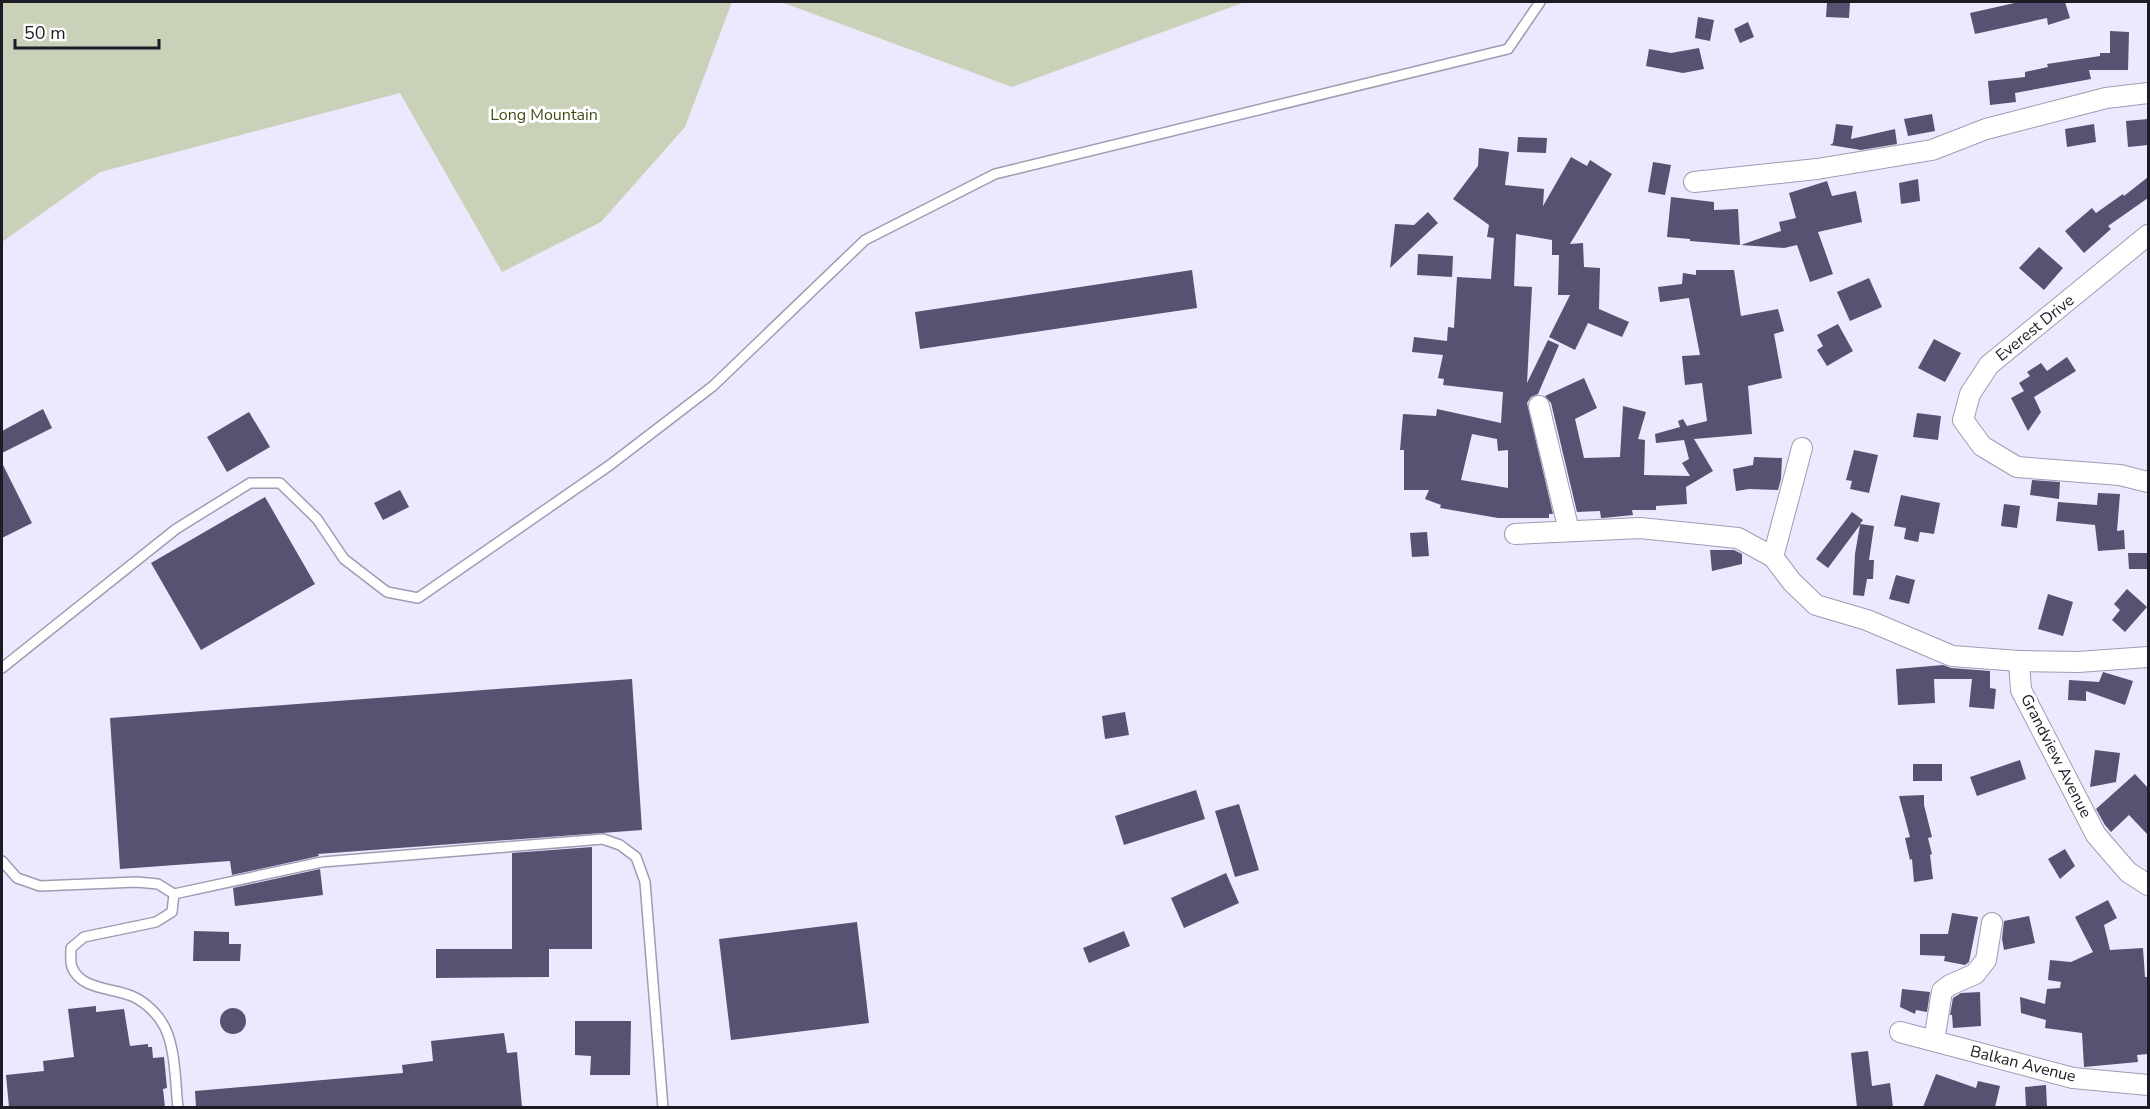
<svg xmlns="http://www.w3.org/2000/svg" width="2150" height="1109" font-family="'Nunito Sans',sans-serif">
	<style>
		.green { fill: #c9d1b9 }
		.building { fill: #585171; fill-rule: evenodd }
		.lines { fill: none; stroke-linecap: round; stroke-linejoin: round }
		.service-casing { stroke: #a09bb3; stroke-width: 12 }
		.minor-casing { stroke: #a09bb3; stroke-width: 22 }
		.service { stroke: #fff; stroke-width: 9 }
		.minor { stroke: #fff; stroke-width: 20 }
		.labels { text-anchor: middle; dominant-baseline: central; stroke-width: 6; stroke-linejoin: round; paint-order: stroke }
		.park-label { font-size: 16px; fill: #3f4e15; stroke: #fff }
		.street-label { font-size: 16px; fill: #1d1b24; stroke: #fff }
	</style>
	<rect width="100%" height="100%" fill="#ece8fd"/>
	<!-- green -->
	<g class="green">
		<polygon points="2,2 732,2 685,127 601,222 502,272 400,93 100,172 2,242"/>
		<polygon points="781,2 1245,2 1012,87"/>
	</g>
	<!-- building -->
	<g class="building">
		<polygon points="1827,2 1850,2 1849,18 1826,17"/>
		<polygon points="2019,2 2065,2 2070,18 2048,25 2047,18 1975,34 1970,13"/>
		<polygon points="1698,17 1714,20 1710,41 1695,38"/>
		<polygon points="1748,22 1754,37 1740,43 1734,29"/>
		<polygon points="2110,31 2129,32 2128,70 2089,70 2091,79 2015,93 2016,102 1990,105 1988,81 2025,77 2025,72 2048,67 2047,64 2100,56 2100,53 2110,53"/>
		<polygon points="1699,48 1704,69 1683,73 1646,66 1649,49 1671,53"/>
		<polygon points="1932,114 1935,131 1908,136 1904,119"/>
		<polygon points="2148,119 2148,145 2128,147 2126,121"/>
		<polygon points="1836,124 1853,126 1851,139 1895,129 1897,144 1861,150 1830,145 1833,143"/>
		<polygon points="2094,124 2096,142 2067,147 2065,129"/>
		<polygon points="1518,137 1547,138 1546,153 1517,152"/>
		<path d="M1479,148L1509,152L1505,185L1544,189L1543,206L1571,157L1587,166L1590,160L1612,174L1570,244L1583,243L1584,267L1600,268L1599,309L1629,322L1622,337L1588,323L1575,350L1549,337L1570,295H1558L1559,255H1552V240L1516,234L1514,286L1532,287L1527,383L1548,340L1559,345L1538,394L1531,397L1527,403L1553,514H1549V518H1498L1440,508L1441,505L1425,499L1429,490H1404V450H1400L1403,414L1436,416L1437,409L1501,423L1503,392L1443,385L1444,379L1438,378L1443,355L1412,352L1414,337L1447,341L1448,327L1454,328L1457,277L1491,279L1494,238L1487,237L1489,225L1453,199L1478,166ZM1472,434L1497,439L1498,451L1508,450V488L1461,480Z"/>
		<polygon points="1653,162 1671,165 1665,195 1648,192"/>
		<polygon points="2148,177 2148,198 2108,226 2111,229 2084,253 2065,231 2092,208 2096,213 2123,194 2124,196"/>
		<polygon points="1918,179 1920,201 1901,204 1899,183"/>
		<polygon points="1827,181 1832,196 1856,191 1862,222 1818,232 1833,274 1810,282 1797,245 1784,248 1741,245 1781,231 1779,222 1796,218 1789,193"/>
		<polygon points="1671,197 1714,202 1714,210 1738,209 1740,245 1690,241 1690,239 1667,237"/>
		<polygon points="1428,212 1438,223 1390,268 1395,224 1414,225"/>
		<polygon points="2039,247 2063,268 2044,290 2019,268"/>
		<polygon points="1418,254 1453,256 1452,277 1417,275"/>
		<polygon points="1192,270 1197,308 920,349 915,312"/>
		<polygon points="1696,270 1734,270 1741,316 1778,309 1784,331 1774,334 1782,378 1748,386 1752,434 1694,439 1713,471 1686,487 1687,504 1656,506 1656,510 1632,510 1633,515 1603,518 1601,518 1600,511 1577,512 1551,403 1545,396 1584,378 1597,408 1575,419 1584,458 1620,457 1623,406 1646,412 1638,439 1645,440 1644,475 1690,476 1682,463 1689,459 1684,440 1656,443 1655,434 1680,427 1678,421 1683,419 1687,426 1707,421 1702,383 1685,385 1682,356 1700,355 1689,298 1660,302 1658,287 1682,284 1683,273 1696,275"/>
		<polygon points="1869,278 1882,307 1850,321 1837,292"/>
		<polygon points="1838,324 1853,351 1827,366 1817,350 1823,346 1817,335"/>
		<polygon points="1934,339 1961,353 1945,382 1918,368"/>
		<polygon points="2067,357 2076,371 2034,397 2041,412 2028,431 2011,398 2024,391 2019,383 2030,376 2027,372 2041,363 2047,371"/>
		<polygon points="43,409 52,428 2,453 2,431"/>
		<polygon points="249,412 270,447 227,472 207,437"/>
		<polygon points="1917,413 1941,416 1938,440 1913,437"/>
		<polygon points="1854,450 1878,455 1869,493 1850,489 1852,481 1846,480"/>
		<polygon points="1754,457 1782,458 1781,479 1778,490 1749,489 1736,491 1733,469 1753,465"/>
		<polygon points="2,463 32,523 2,538"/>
		<polygon points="2032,480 2060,482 2059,499 2030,495"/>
		<polygon points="400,490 409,507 383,520 374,503"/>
		<polygon points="2098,493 2120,494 2117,531 2124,530 2125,549 2098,551 2095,525 2056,521 2058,502 2097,505"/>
		<polygon points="1901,495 1940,503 1934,534 1920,532 1918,542 1904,539 1906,528 1894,526"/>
		<polygon points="265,497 315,584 201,650 151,563"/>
		<polygon points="2004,504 2020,506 2017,528 2001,526"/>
		<polygon points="1852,512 1863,520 1860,524 1874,526 1869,560 1874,560 1873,579 1867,579 1864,596 1853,595 1855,554 1860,525 1828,568 1816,559"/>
		<polygon points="1427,532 1429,556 1412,557 1410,533"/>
		<polygon points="1710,550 1734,550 1742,554 1742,564 1712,571"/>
		<polygon points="2128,553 2148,553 2148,569 2129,569"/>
		<polygon points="1896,575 1915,580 1909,604 1889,599"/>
		<polygon points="2127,589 2147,607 2125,632 2112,620 2120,610 2114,604"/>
		<polygon points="2048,594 2073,602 2063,636 2038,629"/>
		<polygon points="1943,665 1951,668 1990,671 1990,688 1996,689 1994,709 1969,707 1972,679 1934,679 1935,703 1898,705 1896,669"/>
		<polygon points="2103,672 2133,681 2125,705 2086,691 2086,701 2068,700 2069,680 2099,682"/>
		<polygon points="632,679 642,830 318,854 319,856 232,875 230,861 120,869 110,718"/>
		<polygon points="1125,712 1129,735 1105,739 1102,716"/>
		<polygon points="2095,750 2120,753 2116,782 2090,787"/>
		<polygon points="2020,760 2026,779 1977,796 1970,777"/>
		<rect x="1913" y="764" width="29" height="17"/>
		<polygon points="2135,774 2148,788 2148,835 2129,815 2111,832 2105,825 2096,809"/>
		<polygon points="1196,790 1205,819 1124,845 1115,816"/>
		<polygon points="1924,795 1924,805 1932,837 1928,838 1932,854 1930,855 1933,879 1914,882 1912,859 1910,860 1905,838 1910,837 1899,796"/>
		<polygon points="1239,804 1259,870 1235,877 1215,811"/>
		<polygon points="592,847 592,949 549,949 549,977 436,978 436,949 512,949 512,853"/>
		<polygon points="2065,849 2075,866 2060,879 2048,859"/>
		<polygon points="320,869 323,895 235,906 233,888"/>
		<polygon points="1226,873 1239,903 1184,928 1171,898"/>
		<polygon points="2108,900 2117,918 2104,925 2110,950 2143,948 2145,977 2148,977 2148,1054 2137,1055 2138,1062 2084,1067 2082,1033 2045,1028 2046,1020 2021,1013 2020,997 2045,1004 2047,989 2060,988 2061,982 2048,980 2050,960 2071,962 2093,952 2075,917"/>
		<polygon points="1952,913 1978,917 1969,962 1965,965 1944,961 1945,956 1920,955 1920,934 1948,934"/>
		<polygon points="2029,916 2035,943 2004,950 2002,939 2004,921"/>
		<polygon points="857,922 869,1023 731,1040 719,939"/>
		<polygon points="194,931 229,932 229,944 241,944 240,961 193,961"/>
		<polygon points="1124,931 1130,946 1089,963 1083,948"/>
		<polygon points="1902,989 1930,992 1927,1012 1916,1010 1915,1014 1900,1007"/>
		<polygon points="1980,992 1981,1026 1953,1028 1952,1015 1950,1015 1953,998 1961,993"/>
		<polygon points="96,1006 96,1012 124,1009 130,1046 148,1044 148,1047 152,1047 153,1058 164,1057 167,1088 163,1089 165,1107 9,1107 6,1075 44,1071 43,1061 74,1057 68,1009"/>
		<circle cx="233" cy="1021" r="13"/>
		<polygon points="575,1021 631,1021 630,1075 590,1075 591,1056 575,1055"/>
		<polygon points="504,1033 507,1053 517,1052 522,1107 196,1107 195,1091 403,1073 402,1065 433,1061 431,1041"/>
		<polygon points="1868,1051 1872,1086 1890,1083 1893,1107 1857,1107 1851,1053"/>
		<polygon points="1936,1074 1976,1088 1978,1081 2000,1086 1995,1107 1923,1107"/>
		<polygon points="2046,1085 2047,1107 2026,1107 2025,1087"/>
	</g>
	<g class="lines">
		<!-- service casing -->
		<g class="service-casing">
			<g id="service">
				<polyline points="2,668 176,529 250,483 280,483 317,519 344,559 387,592 418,598 610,465 713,386 865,240 995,174 1508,49 1540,2"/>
				<path d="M2,861L17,878L40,886L137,882L158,884L174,894L172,912L156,922L84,937L71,948C71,953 70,962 72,967C80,989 111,988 129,995C141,999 154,1010 161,1021C176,1042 175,1082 178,1108"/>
				<polyline points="174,894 322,862 603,839 620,845 636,857 645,882 663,1108"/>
			</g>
		</g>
		<!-- minor casing -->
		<g class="minor-casing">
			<g id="minor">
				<polyline points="1694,182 1817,169 1932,150 1986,129 2106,98 2148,93"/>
				<polyline points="2148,235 1989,365 1970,394 1963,420 1982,446 2017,467 2120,475 2148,482"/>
				<polyline points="1539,406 1569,531"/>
				<polyline points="1515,534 1640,528 1738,538 1773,557 1792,582 1816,605 1867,620 1952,656 2019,661"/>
				<polyline points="1773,557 1802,448"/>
				<polyline points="2148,657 2078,662 2019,661 2021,690 2096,835 2128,872 2148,885"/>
				<polyline points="1900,1032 2073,1078 2148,1085"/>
				<polyline points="1934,1041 1942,991 1950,985 1975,974 1986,960 1992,923"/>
			</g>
		</g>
		<!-- service -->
		<use href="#service" class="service"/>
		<!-- minor -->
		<use href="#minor" class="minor"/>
	</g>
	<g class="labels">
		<!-- park labels -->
		<g class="park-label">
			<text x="544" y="115">Long Mountain</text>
		</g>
		<!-- street labels -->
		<g class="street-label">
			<text transform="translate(2035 328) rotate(-39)">Everest Drive</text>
			<text transform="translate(2056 756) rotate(63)">Grandview Avenue</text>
			<text transform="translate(2023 1064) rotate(14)">Balkan Avenue</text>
		</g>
	</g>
	<!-- border -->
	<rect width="2150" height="1109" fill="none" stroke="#1d1b24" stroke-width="6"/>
	<!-- scale -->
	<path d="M15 39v9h144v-9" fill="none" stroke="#1d1b24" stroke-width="3"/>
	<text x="24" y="39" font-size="18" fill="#1d1b24" stroke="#ffffff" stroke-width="4.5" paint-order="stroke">50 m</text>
</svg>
